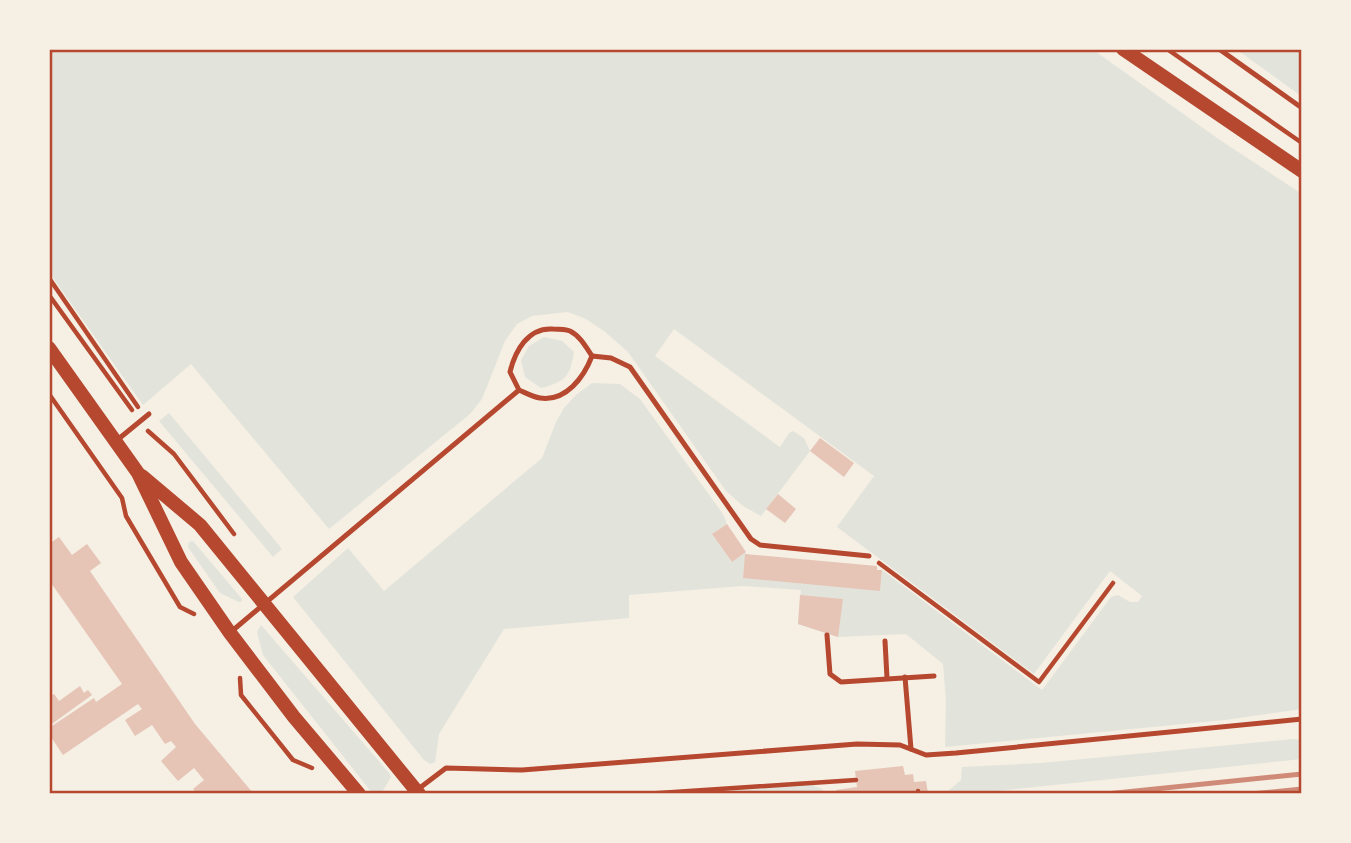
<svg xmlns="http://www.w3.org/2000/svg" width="1351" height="843" font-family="Mulish,sans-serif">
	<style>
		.green { fill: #e2e4dc }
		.building { fill: #e6c5b7 }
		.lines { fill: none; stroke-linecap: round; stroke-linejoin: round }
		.path { stroke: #b5482f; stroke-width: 4.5 }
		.service { stroke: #b5482f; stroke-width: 5 }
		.secondary { stroke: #b5482f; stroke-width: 14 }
		.rail { stroke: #cf8b77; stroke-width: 5 }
		.neatline { fill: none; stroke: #b5482f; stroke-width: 2.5 }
	</style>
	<rect width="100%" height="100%" fill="#f6efe4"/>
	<!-- green -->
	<g class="green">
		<polygon points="49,49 1092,49 1220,140 1302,194 1302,709 1225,720 945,747 946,701 943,664 906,634 838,637 798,624 801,590 743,586 629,595 629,618 504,629 439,734 435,762 430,764 424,760 293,597 348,548 384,591 542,458 556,422 564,408 576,395 592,383 620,384 640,399 723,514 727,524 712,534 732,562 746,552 743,577 880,590 882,570 1042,690 1111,597 1118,595 1130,602 1138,602 1142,596 1110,571 1034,674 837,527 874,476 674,329 655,356 780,447 789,433 793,431 804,438 810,451 761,516 743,506 726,491 628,352 604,331 586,319 568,312 532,316 517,324 505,341 482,399 470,414 329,529 191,364 143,405 53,278 49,271"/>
		<polygon points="1236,49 1302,49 1302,97 1301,96"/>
		<path d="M544,337L562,341L574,352C570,377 565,382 541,388L525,377L521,360L529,346Z"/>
		<polygon points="169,413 282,549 273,557 159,421"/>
		<polygon points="193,541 242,599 242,601 239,602 220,593 188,547 189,542"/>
		<polygon points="261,625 390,774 391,777 381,794 373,794 263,655 257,632"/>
		<polygon points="1293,739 1302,740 1302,759 968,794 949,794 948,791 961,780 962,767 1041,763"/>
		<polygon points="803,781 822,789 823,794 629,794"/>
	</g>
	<!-- building -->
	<g class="building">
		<polygon points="820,438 854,463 844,477 810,451"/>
		<polygon points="778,494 796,509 785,523 766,509"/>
		<polygon points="727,524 746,552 732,562 712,534"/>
		<polygon points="59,537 72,555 87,544 101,563 90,571 195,724 253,793 251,794 197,794 193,789 204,780 194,768 178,781 161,761 176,747 171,741 165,744 152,725 135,736 125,720 142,709 138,704 63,755 49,734 49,728 94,698 96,702 122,684 49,580 49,544"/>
		<polygon points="745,554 877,566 877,570 882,570 880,591 743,578"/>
		<polygon points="800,595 843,599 838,637 798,624"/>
		<polygon points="80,686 84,693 88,690 92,695 49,726 49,697 54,694 59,701"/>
		<polygon points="903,766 905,775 913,774 914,782 926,781 928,793 837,794 836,790 857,787 855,771"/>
	</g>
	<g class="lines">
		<!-- path -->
		<g class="path">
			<polyline points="1167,49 1302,143"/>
			<polyline points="49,278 138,407"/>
			<polyline points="49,295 132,410"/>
			<polyline points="49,394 122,498 126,516 180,607 194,614"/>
			<polyline points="148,431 174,454 234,534"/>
			<polyline points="879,563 1039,682 1113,583"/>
			<polyline points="240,678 241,695 293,760 312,768"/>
			<polyline points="918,791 918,794"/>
			<polyline points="644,794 856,780"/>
		</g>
		<!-- service -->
		<g class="service">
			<polyline points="1219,49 1302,108"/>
			<polyline points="592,356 611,358 630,367 751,539 760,545 869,556"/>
			<polyline points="116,441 149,414"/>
			<path d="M232,631L519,390L510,372C515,351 528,327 553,329C559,329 565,329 570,331C580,336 586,347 592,356C584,377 566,402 540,398C533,397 526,393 519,390"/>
			<polyline points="827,635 830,674 841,682 934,676"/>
			<polyline points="885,641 887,678"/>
			<polyline points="905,677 911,749"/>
			<polyline points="417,790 446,768 522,770 857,744 900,745 926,755 956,753 1302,719"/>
		</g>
		<!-- secondary -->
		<g class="secondary">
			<polyline points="1123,49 1302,171"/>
			<polyline points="49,348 138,473 181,562 230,633 294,717 359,794"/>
			<polyline points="142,476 200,525 419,794"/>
		</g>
		<!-- rail -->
		<g class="rail">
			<polyline points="1106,794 1302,774"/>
			<polyline points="1251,794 1302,789"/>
		</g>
	</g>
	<!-- border -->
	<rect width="1351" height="843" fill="none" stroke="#f6efe4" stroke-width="102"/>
	<rect x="51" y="51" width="1249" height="741" class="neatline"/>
</svg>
